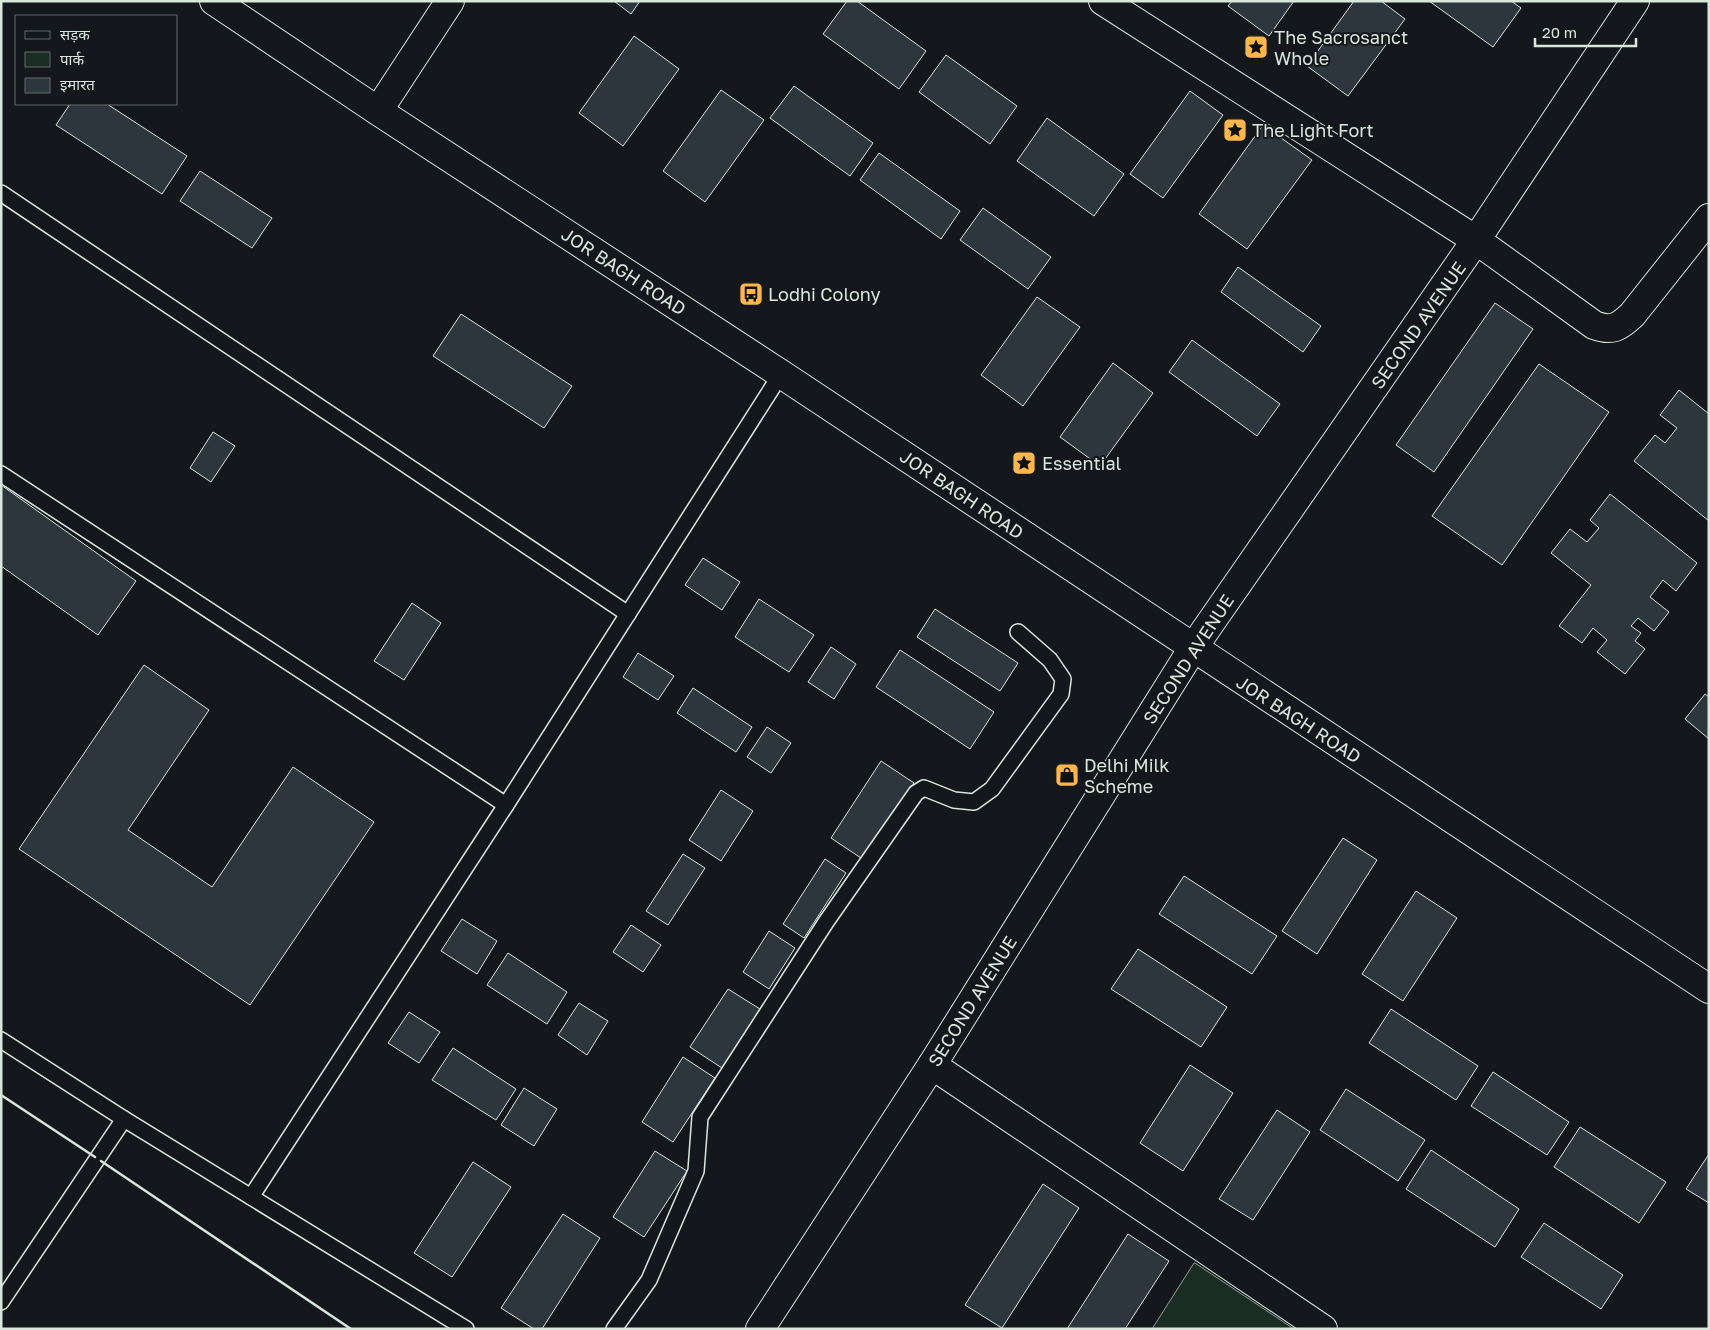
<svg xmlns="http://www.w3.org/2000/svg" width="1710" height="1330" font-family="'Golos Text','Noto Sans Devanagari',sans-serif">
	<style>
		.green { fill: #1a2d24; stroke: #939e99 }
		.building { fill: #2c363c; stroke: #d8e6dc }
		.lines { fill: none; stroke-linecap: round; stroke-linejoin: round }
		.lane-casing { stroke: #d8e6dc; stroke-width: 18 }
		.street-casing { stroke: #d8e6dc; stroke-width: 30 }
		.secondary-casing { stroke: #d8e6dc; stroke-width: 30 }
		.lane { stroke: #14181c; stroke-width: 15 }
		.street { stroke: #14181c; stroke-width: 28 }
		.secondary { stroke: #14181c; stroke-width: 28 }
		.wall { stroke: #d8e6dc; stroke-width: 2.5 }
		.labels { text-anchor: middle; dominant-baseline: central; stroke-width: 4; stroke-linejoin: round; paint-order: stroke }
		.poi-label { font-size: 18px; fill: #d8e6dc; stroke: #14181c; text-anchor: start }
		.street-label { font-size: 18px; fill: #d8e6dc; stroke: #14181c }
	</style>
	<rect width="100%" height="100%" fill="#14181c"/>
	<!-- green -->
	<polygon class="green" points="1194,1263 1195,1263 1294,1329 1152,1329"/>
	<!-- building -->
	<g class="building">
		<polygon points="614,1 640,1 631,14"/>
		<polygon points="847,1 857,1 926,51 899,89 823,34"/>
		<polygon points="1232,1 1294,1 1269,36 1228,6"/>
		<polygon points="1354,1 1381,1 1405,19 1348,96 1307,66"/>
		<polygon points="1429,1 1511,1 1521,8 1493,47"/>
		<polygon points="634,36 679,69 623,146 579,113"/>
		<polygon points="946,55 1017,106 990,144 919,92"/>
		<polygon points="794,86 873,143 850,176 770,118"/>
		<polygon points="721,90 764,120 705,202 663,171"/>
		<polygon points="1190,91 1223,115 1163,198 1130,174"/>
		<polygon points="70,104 107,104 187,156 162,194 56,125"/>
		<polygon points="1047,118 1124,174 1094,216 1017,161"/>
		<polygon points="1263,125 1312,160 1247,249 1199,214"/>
		<polygon points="879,153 960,211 941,239 860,180"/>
		<polygon points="200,171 272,218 252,248 180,201"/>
		<polygon points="983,208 1051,257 1028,289 960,240"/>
		<polygon points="1238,267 1321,326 1303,352 1221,292"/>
		<polygon points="1037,297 1080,327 1023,406 981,375"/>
		<polygon points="1495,303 1533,329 1434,472 1396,445"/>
		<polygon points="461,314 572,386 544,428 433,356"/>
		<polygon points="1192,340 1280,404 1257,436 1169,372"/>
		<polygon points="1113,363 1153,393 1100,466 1060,437"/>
		<polygon points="1539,364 1609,412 1502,565 1432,516"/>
		<polygon points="1679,390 1709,414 1709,521 1634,461 1655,435 1665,443 1677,428 1660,415"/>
		<polygon points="213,432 235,446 211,482 190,468"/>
		<polygon points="1,485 136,581 98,635 1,566"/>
		<polygon points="1610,494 1697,563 1676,591 1663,580 1650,597 1669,612 1654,631 1638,618 1631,626 1641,633 1635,641 1645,649 1625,674 1597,652 1607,640 1593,628 1582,643 1559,626 1591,585 1551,553 1570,529 1587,542 1599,528 1590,520"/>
		<polygon points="703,558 740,582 722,610 685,585"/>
		<polygon points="759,599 814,635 789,672 735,637"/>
		<polygon points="412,603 441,623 404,680 374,661"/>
		<polygon points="935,609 1018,663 1000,691 917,637"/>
		<polygon points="831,647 856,664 834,699 808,682"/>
		<polygon points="900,650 994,712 970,749 876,687"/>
		<polygon points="638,653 674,676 658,700 623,677"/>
		<polygon points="144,665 209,710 128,830 212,887 293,767 374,822 250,1005 19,849"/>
		<polygon points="693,688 752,727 736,752 677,713"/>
		<polygon points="1705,694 1709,697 1709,739 1685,719"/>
		<polygon points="767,727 791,743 771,773 747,757"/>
		<polygon points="881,761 914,783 864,860 831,838"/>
		<polygon points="721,790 753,811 721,861 689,840"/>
		<polygon points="1343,838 1377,860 1317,954 1282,931"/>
		<polygon points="683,854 705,868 668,925 646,911"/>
		<polygon points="825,859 846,873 804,938 783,924"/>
		<polygon points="1184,876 1277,936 1252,974 1159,914"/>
		<polygon points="1416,891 1457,918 1403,1001 1362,974"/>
		<polygon points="462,919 497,941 477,974 441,951"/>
		<polygon points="631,925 661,945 643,972 613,952"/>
		<polygon points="769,931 795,948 769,989 743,972"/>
		<polygon points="1138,949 1227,1007 1201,1047 1111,989"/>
		<polygon points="508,953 567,992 547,1024 487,985"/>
		<polygon points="728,989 760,1009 722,1068 690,1047"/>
		<polygon points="579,1003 608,1021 587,1055 558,1035"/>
		<polygon points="1391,1009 1478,1066 1456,1100 1369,1043"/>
		<polygon points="409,1012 440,1032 419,1063 388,1043"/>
		<polygon points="453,1048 516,1089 496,1120 432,1080"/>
		<polygon points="683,1057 715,1078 673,1142 642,1122"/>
		<polygon points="1190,1065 1233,1093 1183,1171 1140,1143"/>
		<polygon points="1493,1072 1569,1122 1547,1155 1471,1106"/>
		<polygon points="524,1088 557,1109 534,1146 501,1125"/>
		<polygon points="1346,1089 1425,1140 1398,1181 1320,1130"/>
		<polygon points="1277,1110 1310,1132 1253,1220 1219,1199"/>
		<polygon points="1580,1127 1666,1182 1639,1223 1554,1167"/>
		<polygon points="1431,1150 1519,1209 1495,1247 1406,1189"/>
		<polygon points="655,1151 687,1171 644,1237 613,1217"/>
		<polygon points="1709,1154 1709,1203 1686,1189"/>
		<polygon points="473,1162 511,1187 452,1277 414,1253"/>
		<polygon points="1043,1184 1079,1208 1002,1328 965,1305"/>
		<polygon points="563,1214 600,1238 542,1329 534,1329 501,1308"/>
		<polygon points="1544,1223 1623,1275 1601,1309 1521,1257"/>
		<polygon points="1128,1234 1169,1261 1125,1329 1067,1329"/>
	</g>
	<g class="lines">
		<!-- lane casing -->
		<g class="lane-casing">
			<g id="lane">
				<polyline points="1,193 628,614"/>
				<polyline points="1,474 506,805"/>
				<polyline points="1,1040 124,1119 466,1329"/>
				<polyline points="251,1197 506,805 781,374"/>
				<polyline points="1,1302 124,1119"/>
				<polyline points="614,1329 649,1280 696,1171 700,1117 826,922 916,793 924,788 954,800 974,802 992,789 1061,694 1063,679 1050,660 1018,632"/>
			</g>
		</g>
		<!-- street casing -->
		<g class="street-casing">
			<g id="street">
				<path d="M1103,1L1476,240L1594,325C1612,332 1619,327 1632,315L1709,218"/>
				<polyline points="378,111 450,1"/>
				<polyline points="1193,648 1476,240 1635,1"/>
				<polyline points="932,1065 1323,1329"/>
			</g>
		</g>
		<!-- secondary casing -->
		<g class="secondary-casing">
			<g id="secondary">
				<polyline points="214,1 378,111 781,374 1709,989"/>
				<polyline points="760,1329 932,1065 1193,648"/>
			</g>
		</g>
		<!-- lane -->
		<use href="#lane" class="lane"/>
		<!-- street -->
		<use href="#street" class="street"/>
		<!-- secondary -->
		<use href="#secondary" class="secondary"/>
		<!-- wall -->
		<g class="wall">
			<polyline points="1,1095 95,1157"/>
			<polyline points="101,1161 351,1329"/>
		</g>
	</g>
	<!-- icons -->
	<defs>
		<g id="sight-square" transform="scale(1.25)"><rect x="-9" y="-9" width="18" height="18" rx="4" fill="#ffb74d" stroke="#14181c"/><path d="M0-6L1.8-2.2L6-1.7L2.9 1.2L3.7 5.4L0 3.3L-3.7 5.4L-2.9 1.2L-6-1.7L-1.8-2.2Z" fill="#111"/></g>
		<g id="bus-square" transform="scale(1.25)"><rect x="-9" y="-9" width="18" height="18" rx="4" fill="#ffb74d" stroke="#14181c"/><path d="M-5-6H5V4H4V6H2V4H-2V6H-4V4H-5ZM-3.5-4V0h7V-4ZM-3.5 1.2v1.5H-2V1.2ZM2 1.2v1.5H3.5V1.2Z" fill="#111"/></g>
		<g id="shop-square" transform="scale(1.25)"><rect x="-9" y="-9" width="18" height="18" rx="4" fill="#ffb74d" stroke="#14181c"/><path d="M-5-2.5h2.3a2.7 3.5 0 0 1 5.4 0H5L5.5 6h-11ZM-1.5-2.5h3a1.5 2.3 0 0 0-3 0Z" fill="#111"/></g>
	</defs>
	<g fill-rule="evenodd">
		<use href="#sight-square" x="1256" y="47"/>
		<use href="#sight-square" x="1235" y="130"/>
		<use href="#bus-square" x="751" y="294"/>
		<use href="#sight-square" x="1024" y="463"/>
		<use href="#shop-square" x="1067" y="775"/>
	</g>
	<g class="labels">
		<!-- poi labels -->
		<g class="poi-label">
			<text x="1274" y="37">The Sacrosanct<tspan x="1274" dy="21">Whole</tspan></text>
			<text x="1252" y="130">The Light Fort</text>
			<text x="768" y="294">Lodhi Colony</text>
			<text x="1042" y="463">Essential</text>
			<text x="1084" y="765">Delhi Milk<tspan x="1084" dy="21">Scheme</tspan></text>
		</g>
		<!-- street labels -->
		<g class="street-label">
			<text transform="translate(624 271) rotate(33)">JOR BAGH ROAD</text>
			<text transform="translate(1418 325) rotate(-55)">SECOND AVENUE</text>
			<text transform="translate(962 494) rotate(34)">JOR BAGH ROAD</text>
			<text transform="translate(1188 659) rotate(-57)">SECOND AVENUE</text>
			<text transform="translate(1299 719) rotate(33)">JOR BAGH ROAD</text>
			<text transform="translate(972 1001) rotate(-58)">SECOND AVENUE</text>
		</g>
	</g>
	<!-- border -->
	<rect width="1710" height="1330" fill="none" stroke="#d8e6dc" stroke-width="5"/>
	<!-- legend -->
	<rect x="15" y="15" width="162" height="90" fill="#14181c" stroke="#626a69"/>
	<rect x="25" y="31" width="25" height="8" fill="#14181c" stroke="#626a69"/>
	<text x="60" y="40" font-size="15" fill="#d8e6dc">सड़क</text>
	<rect x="25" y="52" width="25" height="15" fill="#1a2d24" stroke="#626a69"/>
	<text x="60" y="65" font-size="15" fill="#d8e6dc">पार्क</text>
	<rect x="25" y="78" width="25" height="15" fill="#2c363c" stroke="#626a69"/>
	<text x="60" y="90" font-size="15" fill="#d8e6dc">इमारत</text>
	<!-- scale -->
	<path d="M1535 38v8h101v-8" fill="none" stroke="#d8e6dc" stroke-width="2.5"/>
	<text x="1542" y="38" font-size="15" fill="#d8e6dc" stroke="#14181c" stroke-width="4" paint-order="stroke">20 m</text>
</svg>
